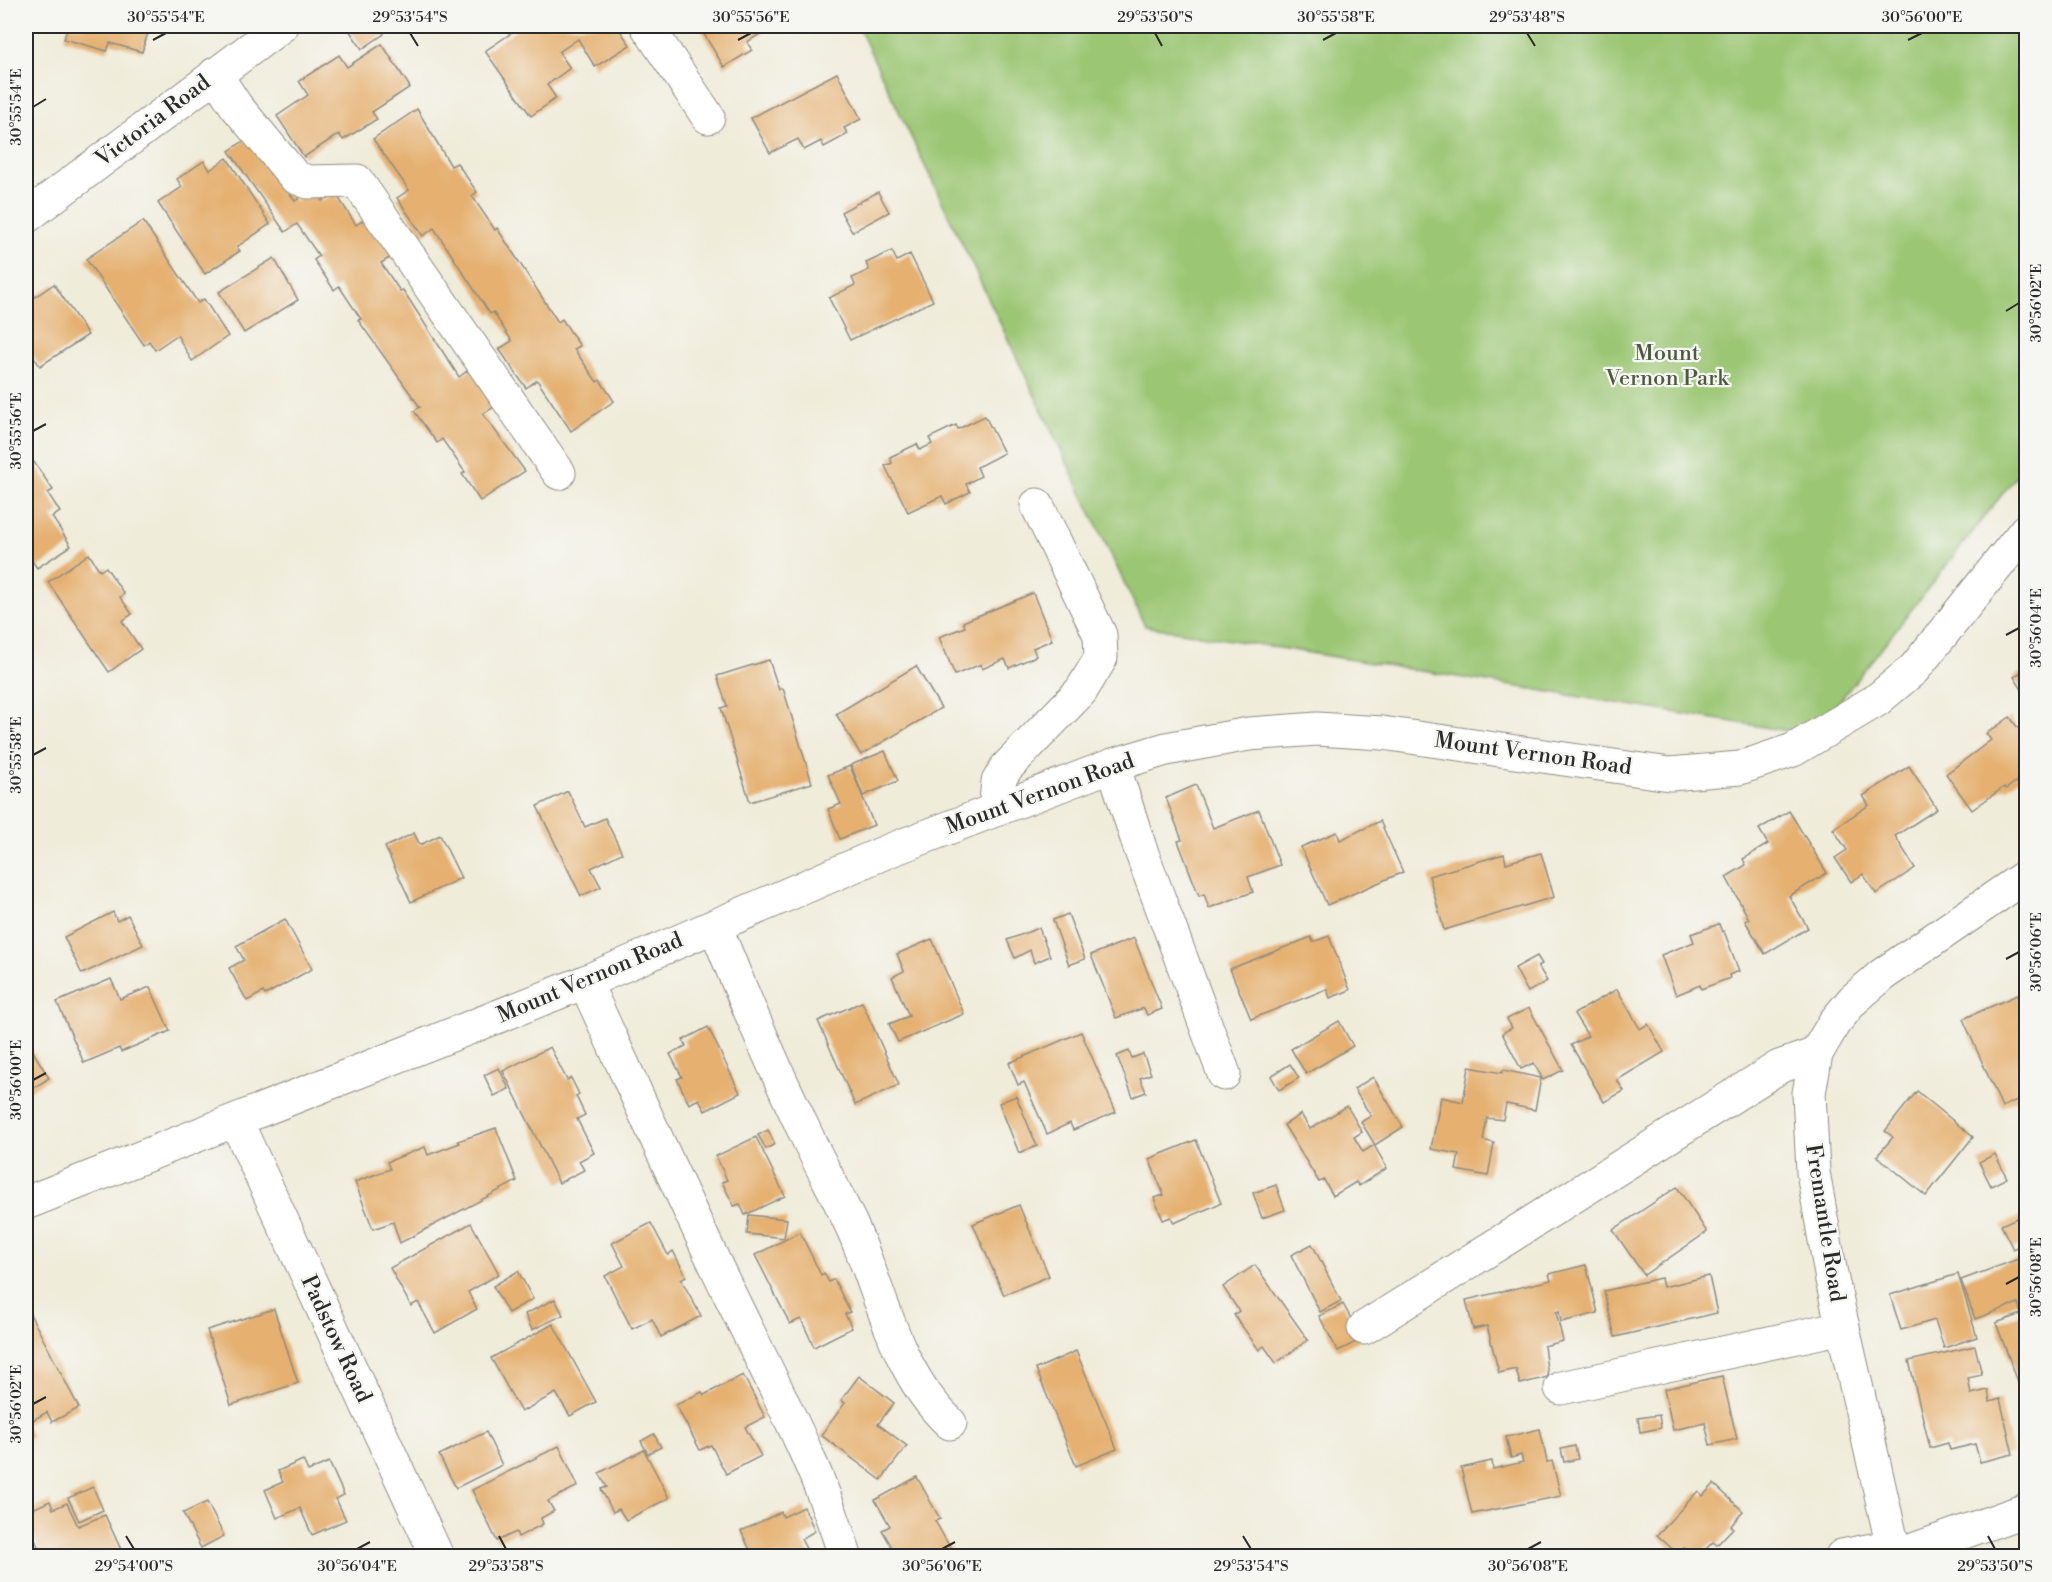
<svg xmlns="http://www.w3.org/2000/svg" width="2052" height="1582" font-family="'Libre Bodoni',serif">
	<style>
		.green { fill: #9bc673; stroke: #63784f; stroke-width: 1.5 }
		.building { fill: #e5b070 }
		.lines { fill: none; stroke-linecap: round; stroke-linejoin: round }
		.minor-casing { stroke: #8e8c82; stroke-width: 35 }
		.minor { stroke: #fff; stroke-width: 33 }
		.ticks { fill: none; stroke: #2b2b2b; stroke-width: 2 }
		.labels { text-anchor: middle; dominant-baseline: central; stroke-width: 4.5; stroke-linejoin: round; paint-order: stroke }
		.street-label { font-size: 22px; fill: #2b2b2b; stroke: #f6f6f2 }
		.park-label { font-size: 22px; fill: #4d5a41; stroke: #f6f6f2 }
		.neatline { fill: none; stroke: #2b2b2b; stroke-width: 2 }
		.ticks-label { font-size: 15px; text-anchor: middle; fill: #2b2b2b }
	</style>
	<rect width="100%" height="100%" fill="#f6f6f2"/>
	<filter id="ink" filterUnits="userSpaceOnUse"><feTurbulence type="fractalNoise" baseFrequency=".0167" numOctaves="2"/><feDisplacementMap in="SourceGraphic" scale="12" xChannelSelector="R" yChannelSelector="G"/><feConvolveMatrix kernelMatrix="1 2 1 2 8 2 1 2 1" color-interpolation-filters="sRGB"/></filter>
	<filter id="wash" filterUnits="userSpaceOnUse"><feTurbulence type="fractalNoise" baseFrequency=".008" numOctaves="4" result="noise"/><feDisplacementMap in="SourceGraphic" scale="24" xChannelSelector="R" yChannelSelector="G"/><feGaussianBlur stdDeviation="1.35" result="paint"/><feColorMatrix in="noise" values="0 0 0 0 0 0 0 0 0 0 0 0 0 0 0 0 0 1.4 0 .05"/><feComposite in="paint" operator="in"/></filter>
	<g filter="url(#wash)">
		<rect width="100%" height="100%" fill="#f0ecda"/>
		<!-- green -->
		<polygon class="green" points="858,26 2026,26 2026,464 1813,735 1145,626"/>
		<g id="blocks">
			<!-- building -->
			<g class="building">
				<polygon points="68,26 150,26 142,52 110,43 107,51 64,39"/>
				<polygon points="349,26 378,26 384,34 362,49 347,27"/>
				<polygon points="522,26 617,26 630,45 595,67 578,39 559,52 570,68 547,85 556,98 531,116 485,51"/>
				<polygon points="699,26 768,26 770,28 747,42 752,50 724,67"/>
				<polygon points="382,44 410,87 372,112 377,119 343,140 339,134 304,157 277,116 308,95 299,81 339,55 347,67"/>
				<polygon points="837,73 861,119 844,128 848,134 824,147 821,141 804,150 798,139 770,153 751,118"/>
				<polygon points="417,109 451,166 457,163 477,192 472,196 495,230 497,228 558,322 562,319 580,346 574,349 597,382 600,380 614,401 571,431 537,380 526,388 499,349 512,341 493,312 490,314 434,228 423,236 397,198 409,190 373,139"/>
				<polygon points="251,136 295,201 313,189 322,201 335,192 356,225 368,217 393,256 381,263 400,291 403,290 459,377 471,368 497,405 483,414 525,471 480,501 462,474 465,472 442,439 437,443 414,411 420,407 358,320 361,319 339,286 334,290 314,260 319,256 297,224 285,232 229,151"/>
				<polygon points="227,158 270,224 237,247 240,251 205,274 158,203 182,187 177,179 204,161 210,170"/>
				<polygon points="878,192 889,212 852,232 841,212"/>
				<polygon points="143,221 198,303 204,299 228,336 192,361 177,335 155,350 149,341 144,345 86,259"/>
				<polygon points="892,251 897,261 910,254 933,301 850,340 829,298 855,285 852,278 869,270 866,263"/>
				<polygon points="274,258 298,300 244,333 219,292"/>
				<polygon points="54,284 88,335 40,366 29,350 26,353 26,303"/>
				<polygon points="985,416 1004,453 977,467 981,476 966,484 970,492 946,504 942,496 908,512 885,466 892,463 890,457 917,444 920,450 932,444 929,438 956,425 958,429"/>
				<polygon points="26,461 29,466 34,462 53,490 48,493 60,512 52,517 71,546 37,568 26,552"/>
				<polygon points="89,554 100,571 106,567 124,594 120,597 132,614 122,621 141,649 109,672 48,582"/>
				<polygon points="1033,593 1052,640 1033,648 1036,656 1009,668 1005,659 982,669 981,664 955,675 939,637 965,627 963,622"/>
				<polygon points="769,660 779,690 783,688 812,783 750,802 721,708 727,706 717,676"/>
				<polygon points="916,666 941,708 861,755 836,714"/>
				<polygon points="2026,669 2026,696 2014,677"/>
				<polygon points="2010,717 2026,739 2026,760 2020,765 2026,774 2006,789 2004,787 1972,810 1946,774 1991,740 1986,734"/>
				<polygon points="885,751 898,781 863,796 851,765"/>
				<polygon points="850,766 874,825 840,839 828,809 841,804 828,775"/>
				<polygon points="1909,766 1937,809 1895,836 1915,868 1876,894 1863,874 1851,882 1835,858 1847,850 1833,829 1869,805 1863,796"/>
				<polygon points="1196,785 1213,828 1259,810 1280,865 1248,877 1253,892 1209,908 1204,894 1199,896 1178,841 1182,840 1166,798"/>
				<polygon points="568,791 585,827 605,818 622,853 591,868 601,887 581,896 537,806"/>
				<polygon points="1789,811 1827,873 1789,896 1808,928 1765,954 1745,921 1749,919 1726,877 1746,865 1743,859 1768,844 1759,829"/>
				<polygon points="1380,821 1403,872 1327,905 1301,847 1337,832 1340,840"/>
				<polygon points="414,833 420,845 440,835 461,878 411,902 385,847"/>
				<polygon points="1541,853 1554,897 1444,930 1429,876 1504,854 1506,863"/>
				<polygon points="113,912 117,921 128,915 143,945 82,974 64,937"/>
				<polygon points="1068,914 1085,959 1069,965 1053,920"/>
				<polygon points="285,919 312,969 265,995 263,992 247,1001 229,968 244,960 236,946"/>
				<polygon points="1719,924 1722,932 1724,931 1739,971 1729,975 1730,978 1701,989 1700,985 1676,995 1661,955 1694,942 1691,934"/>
				<polygon points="1039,928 1050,956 1034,963 1030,950 1015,958 1007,940"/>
				<polygon points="1329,936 1350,990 1330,998 1327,989 1251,1019 1230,969 1311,937 1313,942"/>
				<polygon points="1134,938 1162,1009 1147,1015 1144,1008 1116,1018 1091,955"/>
				<polygon points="932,939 964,1014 898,1042 889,1024 909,1016 892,977 904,971 897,954"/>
				<polygon points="1537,956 1542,964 1538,966 1547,981 1528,992 1515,968"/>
				<polygon points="111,979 120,999 150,987 170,1031 121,1052 119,1048 84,1063 57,1002"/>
				<polygon points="1617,989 1640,1029 1648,1024 1664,1052 1617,1080 1624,1091 1604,1102 1571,1045 1588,1036 1574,1014"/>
				<polygon points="2017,995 2026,1017 2026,1096 2002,1107 1963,1019"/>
				<polygon points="862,1002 899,1085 855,1105 818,1021"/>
				<polygon points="1529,1008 1563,1070 1543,1080 1534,1063 1521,1069 1502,1033 1512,1028 1507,1019"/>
				<polygon points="1339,1021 1353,1046 1306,1074 1291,1049"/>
				<polygon points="708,1027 740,1093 705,1111 699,1099 689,1104 677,1079 682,1077 670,1054 686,1046 683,1040"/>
				<polygon points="1081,1032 1116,1112 1073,1130 1070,1123 1047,1134 1024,1082 1018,1085 1009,1063"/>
				<polygon points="26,1040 49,1078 26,1093"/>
				<polygon points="550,1047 567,1080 571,1078 579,1094 576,1096 585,1115 577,1119 594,1153 579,1161 584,1170 559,1183 503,1071"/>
				<polygon points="1129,1051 1132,1058 1143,1054 1151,1074 1140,1078 1146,1092 1133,1097 1117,1056"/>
				<polygon points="1290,1064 1299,1078 1279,1090 1271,1076"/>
				<polygon points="1469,1067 1502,1073 1503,1070 1541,1078 1535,1110 1506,1104 1503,1120 1487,1118 1483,1140 1494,1143 1488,1176 1456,1170 1459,1154 1431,1149 1441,1097 1463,1102"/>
				<polygon points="499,1068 509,1089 494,1096 484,1075"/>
				<polygon points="1373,1077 1403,1127 1375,1145 1361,1122 1371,1116 1354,1089"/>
				<polygon points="1917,1091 1973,1137 1926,1196 1877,1156 1893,1137 1885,1131"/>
				<polygon points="1016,1096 1037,1146 1019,1153 999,1103"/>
				<polygon points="1347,1106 1362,1132 1354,1137 1363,1152 1374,1145 1387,1168 1359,1186 1356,1182 1333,1196 1324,1180 1319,1182 1284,1125 1301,1114 1310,1129"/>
				<polygon points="496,1128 517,1181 400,1243 393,1222 373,1229 355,1182 390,1169 387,1162 425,1147 428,1155 460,1143 458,1141"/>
				<polygon points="768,1130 775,1144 766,1149 758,1135"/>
				<polygon points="756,1137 785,1196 745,1215 740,1204 734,1206 722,1182 727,1180 716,1156"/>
				<polygon points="2026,1138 2026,1155 2020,1141"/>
				<polygon points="1196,1140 1221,1203 1174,1223 1171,1217 1163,1220 1154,1198 1164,1195 1149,1159"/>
				<polygon points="1995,1154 2007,1178 1991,1186 1979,1162"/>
				<polygon points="1276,1185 1285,1210 1262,1218 1253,1193"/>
				<polygon points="1677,1187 1707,1232 1644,1275 1613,1230"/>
				<polygon points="1019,1205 1049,1276 1004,1295 973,1224"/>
				<polygon points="749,1215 787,1219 784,1238 747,1234"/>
				<polygon points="2021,1216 2026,1228 2026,1242 2013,1249 2001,1225"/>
				<polygon points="471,1223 499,1274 468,1292 477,1309 435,1333 418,1302 411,1306 390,1268"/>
				<polygon points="651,1223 668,1255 673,1251 686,1276 681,1279 701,1316 661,1337 652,1319 632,1329 605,1276 624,1266 612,1243"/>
				<polygon points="800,1232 821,1275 824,1273 829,1282 834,1279 850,1312 845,1314 852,1328 814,1347 801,1319 790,1324 755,1255"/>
				<polygon points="1312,1244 1341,1301 1320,1312 1291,1255"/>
				<polygon points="2026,1256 2026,1394 2023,1395 1996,1323 2021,1314 2018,1303 1975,1319 1961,1280"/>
				<polygon points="1255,1265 1308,1340 1276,1363 1264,1346 1259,1350 1234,1315 1239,1311 1223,1287"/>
				<polygon points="1586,1265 1598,1313 1561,1322 1559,1311 1556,1312 1563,1341 1544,1346 1548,1377 1520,1384 1516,1369 1499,1373 1487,1326 1473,1329 1466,1300 1551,1280 1549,1274"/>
				<polygon points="518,1271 533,1299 508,1313 493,1286"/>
				<polygon points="1958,1274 1977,1337 1944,1348 1935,1320 1901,1330 1890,1295"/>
				<polygon points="1709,1276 1717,1313 1615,1337 1604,1291 1661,1278 1663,1287"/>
				<polygon points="555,1299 563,1315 532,1330 525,1314"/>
				<polygon points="1343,1304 1362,1339 1338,1351 1319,1316"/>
				<polygon points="26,1306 79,1408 52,1422 47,1412 26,1424"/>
				<polygon points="274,1309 298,1383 231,1405 207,1330"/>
				<polygon points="553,1324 596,1402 570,1416 556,1393 521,1412 491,1358"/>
				<polygon points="1975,1346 1982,1375 1968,1378 1971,1394 1988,1390 1990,1402 2000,1399 2013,1454 1980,1462 1975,1444 1950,1450 1948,1443 1930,1448 1909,1361"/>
				<polygon points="1076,1351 1117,1449 1076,1466 1036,1369"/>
				<polygon points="743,1375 765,1417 745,1427 761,1456 726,1474 711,1445 700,1450 676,1405 702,1392 704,1395"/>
				<polygon points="859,1376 894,1403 878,1424 907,1446 881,1480 821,1435 845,1403 841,1400"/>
				<polygon points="1722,1376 1737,1439 1710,1445 1705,1423 1673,1430 1664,1389"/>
				<polygon points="1659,1415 1661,1428 1640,1432 1638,1418"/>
				<polygon points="26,1425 32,1437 26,1440"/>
				<polygon points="1540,1429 1547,1462 1552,1461 1561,1496 1472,1514 1461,1468 1492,1461 1493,1469 1523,1462 1521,1455 1511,1458 1506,1437"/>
				<polygon points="486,1432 502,1465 456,1488 439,1455"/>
				<polygon points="654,1434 661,1447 648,1454 641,1441"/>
				<polygon points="559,1446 578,1486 548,1501 554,1511 541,1518 543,1524 518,1537 516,1532 497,1541 472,1490"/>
				<polygon points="1575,1446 1578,1459 1564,1462 1561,1449"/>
				<polygon points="644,1450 669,1498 626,1520 619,1509 613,1512 601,1489 607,1487 599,1473"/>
				<polygon points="303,1460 308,1471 329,1462 344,1495 336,1499 346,1520 312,1535 300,1508 277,1518 265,1490 283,1482 278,1471"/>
				<polygon points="917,1477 940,1519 935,1521 955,1556 888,1556 895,1552 882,1530 890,1526 875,1500"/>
				<polygon points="1714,1484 1743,1511 1731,1526 1733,1528 1717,1545 1713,1542 1699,1556 1693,1556 1684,1548 1678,1554 1657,1535 1698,1491 1703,1496"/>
				<polygon points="93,1487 103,1510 79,1521 68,1498"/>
				<polygon points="50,1501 53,1509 67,1503 78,1526 105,1515 123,1554 42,1556 26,1519 26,1512"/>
				<polygon points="207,1502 224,1536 201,1548 183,1513"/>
				<polygon points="804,1507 815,1531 801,1539 810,1556 753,1556 741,1531 781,1512 783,1517"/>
			</g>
		</g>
	</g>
	<g filter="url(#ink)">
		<use href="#blocks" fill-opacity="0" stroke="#8e8c82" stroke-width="1.5"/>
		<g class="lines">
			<!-- minor casing -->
			<g class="minor-casing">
				<g id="minor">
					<polyline points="647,26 708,117"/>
					<polyline points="215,74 236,106 295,177 308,182 357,181 559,473"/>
					<polyline points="26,217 281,26"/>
					<polyline points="1113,765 1140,848 1224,1074"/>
					<polyline points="995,810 998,782 1006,768 1081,691 1101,658 1100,635 1037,505"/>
					<path d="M715,926C744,999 776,1072 810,1143C824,1172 840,1200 853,1229C882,1294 896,1373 950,1423"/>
					<path d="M585,982C634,1088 681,1195 732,1299C773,1384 818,1466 845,1556"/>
					<polyline points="236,1121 437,1556"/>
					<polyline points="26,1203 585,982 888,851 1113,765 1166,749 1249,734 1317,729 1382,733 1670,774 1740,768 1793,750 1877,700 1914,669 2026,530"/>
					<polyline points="1364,1328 1779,1067 1816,1054"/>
					<polyline points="1561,1388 1843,1327"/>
					<polyline points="1842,1556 1893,1546"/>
					<polyline points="1895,1556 1832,1280 1813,1172 1809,1093 1816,1054 1834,1023 1853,1000 1882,975 2026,876"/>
					<polyline points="1896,1556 2026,1510"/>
				</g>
			</g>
			<!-- minor -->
			<use href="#minor" class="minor"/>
		</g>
	</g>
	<!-- ticks -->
	<path class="ticks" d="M410,33L418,46M1155,33L1162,46M1527,33L1535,46M153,40L166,33M738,40L751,33M1323,40L1336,33M1908,40L1922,33M33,107L46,99M2006,311L2019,303M33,431L46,424M2006,635L2019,628M33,755L46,748M2006,959L2019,952M33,1080L46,1073M2006,1284L2019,1277M33,1404L46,1397M126,1536L134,1549M499,1536L506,1549M1243,1536L1251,1549M1988,1536L1995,1549M357,1549L370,1542M942,1549L955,1542M1528,1549L1541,1542"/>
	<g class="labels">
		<!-- street labels -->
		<g class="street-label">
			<text transform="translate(153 121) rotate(-37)">Victoria Road</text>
			<text transform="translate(1533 754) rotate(8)">Mount Vernon Road</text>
			<text transform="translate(1040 794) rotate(-20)">Mount Vernon Road</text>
			<text transform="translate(590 978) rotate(-23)">Mount Vernon Road</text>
			<text transform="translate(1825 1223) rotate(81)">Fremantle Road</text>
			<text transform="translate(336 1339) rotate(65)">Padstow Road</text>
		</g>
		<!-- park labels -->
		<g class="park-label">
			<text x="1667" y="353">Mount<tspan x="1667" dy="25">Vernon Park</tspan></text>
		</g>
	</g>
	<!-- margin -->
	<rect width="2052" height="1582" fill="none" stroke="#f6f6f2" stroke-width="66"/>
	<rect x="33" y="33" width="1986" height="1516" class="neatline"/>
	<g class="ticks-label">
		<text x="166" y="22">30°55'54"E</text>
		<text x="410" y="22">29°53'54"S</text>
		<text x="751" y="22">30°55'56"E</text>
		<text x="1155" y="22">29°53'50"S</text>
		<text x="1336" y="22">30°55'58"E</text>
		<text x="1527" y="22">29°53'48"S</text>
		<text x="1922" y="22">30°56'00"E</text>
		<text transform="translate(16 107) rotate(-90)" y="5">30°55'54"E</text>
		<text transform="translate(2036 303) rotate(-90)" y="5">30°56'02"E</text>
		<text transform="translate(16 431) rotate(-90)" y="5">30°55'56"E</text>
		<text transform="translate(2036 628) rotate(-90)" y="5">30°56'04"E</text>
		<text transform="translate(16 755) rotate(-90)" y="5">30°55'58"E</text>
		<text transform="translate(2036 952) rotate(-90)" y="5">30°56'06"E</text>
		<text transform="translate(16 1080) rotate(-90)" y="5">30°56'00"E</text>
		<text transform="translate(2036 1277) rotate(-90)" y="5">30°56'08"E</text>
		<text transform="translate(16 1404) rotate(-90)" y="5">30°56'02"E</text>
		<text x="134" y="1571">29°54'00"S</text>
		<text x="357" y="1571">30°56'04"E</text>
		<text x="506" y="1571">29°53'58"S</text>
		<text x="942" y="1571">30°56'06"E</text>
		<text x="1251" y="1571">29°53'54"S</text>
		<text x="1528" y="1571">30°56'08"E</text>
		<text x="1995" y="1571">29°53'50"S</text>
	</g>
</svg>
